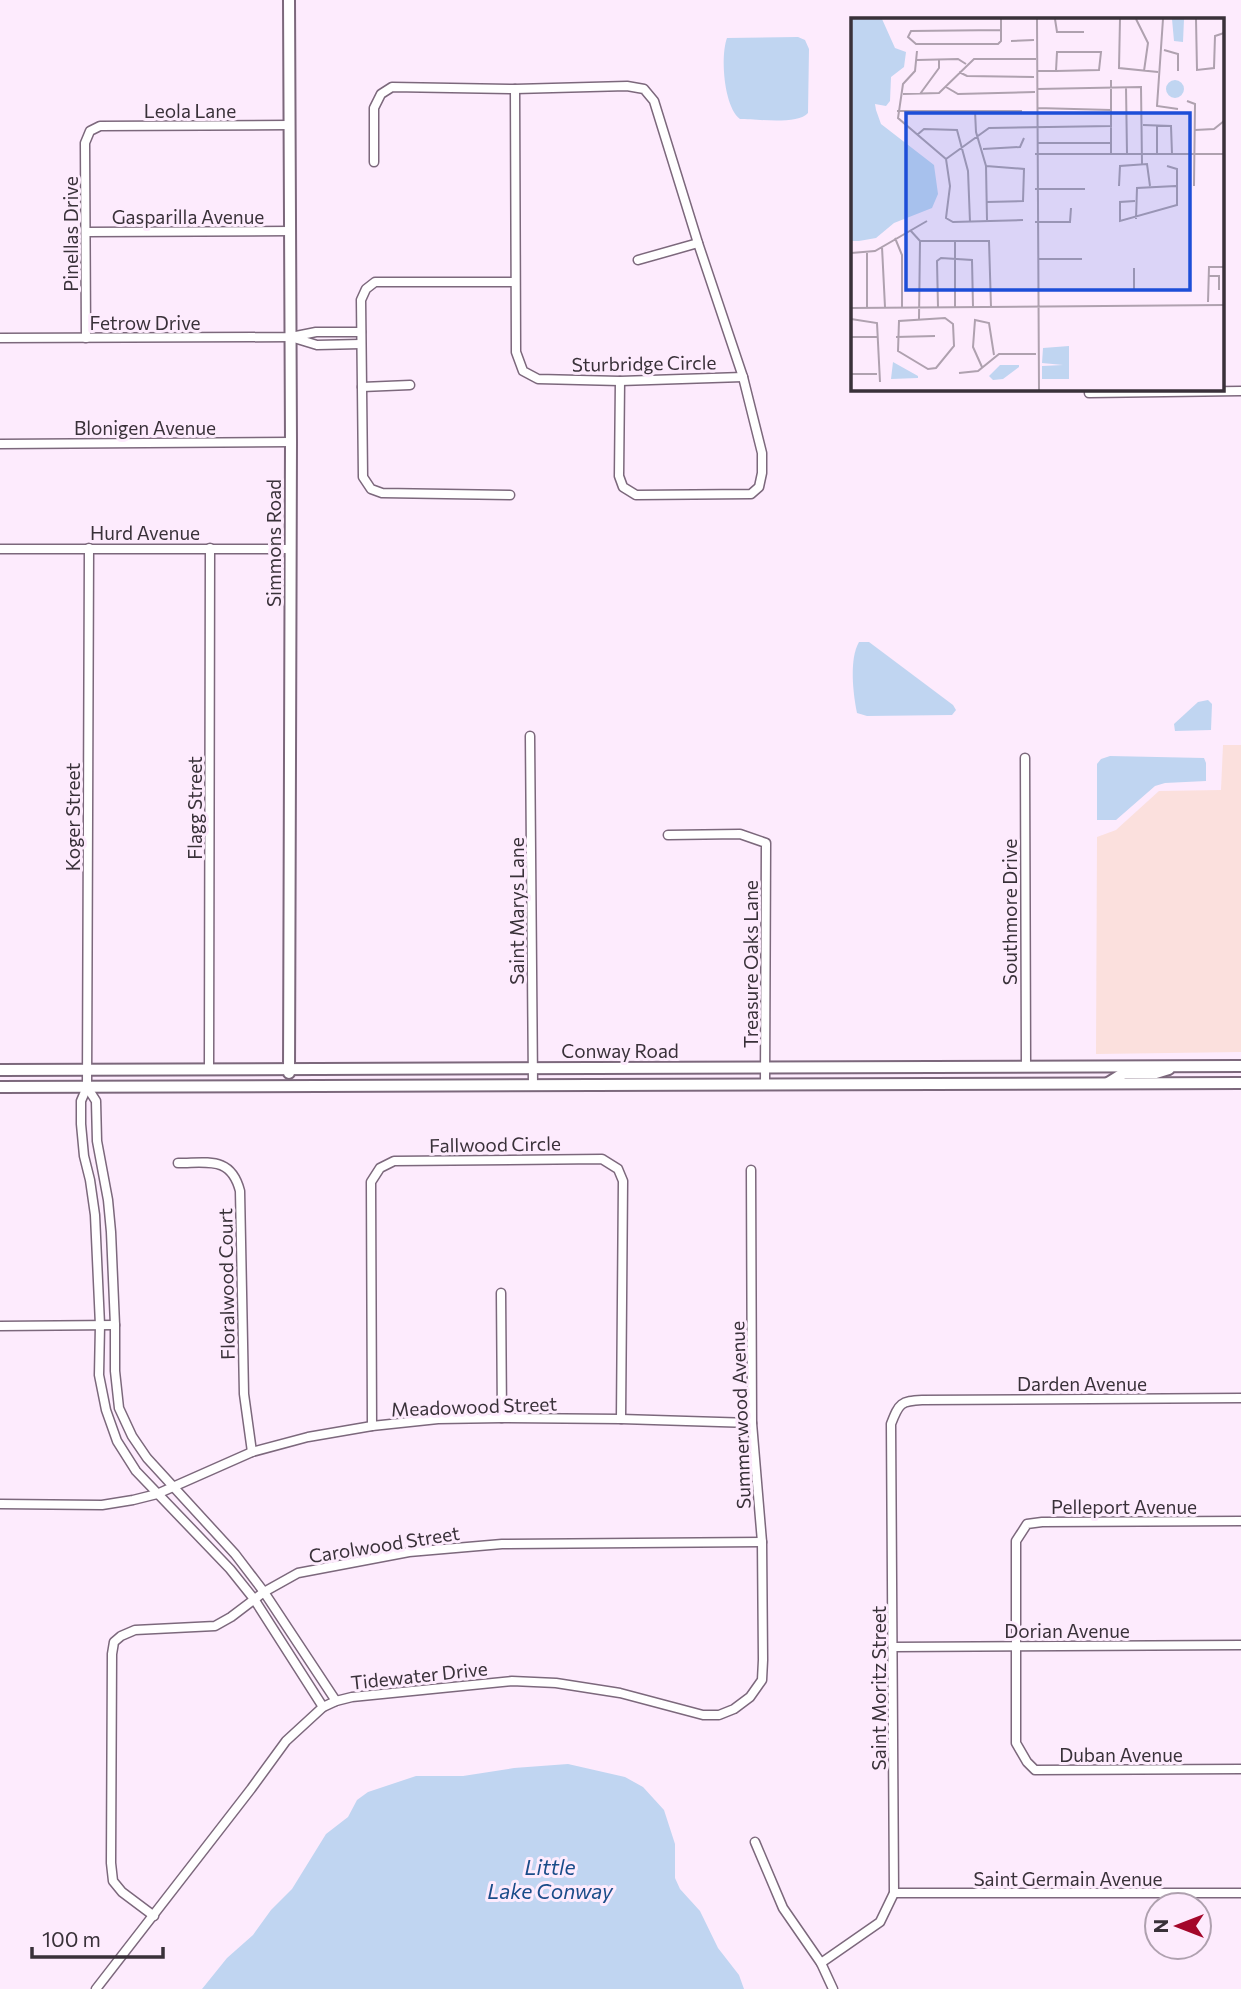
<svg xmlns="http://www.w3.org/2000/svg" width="1241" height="1989" font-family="Commissioner,sans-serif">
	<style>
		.commercial { fill: #fbe0dd }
		.water { fill: #c0d5f1 }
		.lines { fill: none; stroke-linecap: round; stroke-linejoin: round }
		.street-casing { stroke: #7c687c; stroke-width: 11 }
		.secondary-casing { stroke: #7c687c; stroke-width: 14 }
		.street { stroke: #fff; stroke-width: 8 }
		.secondary { stroke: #fff; stroke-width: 10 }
		.labels { text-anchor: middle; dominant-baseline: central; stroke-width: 6; stroke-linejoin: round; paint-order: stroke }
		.street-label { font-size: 19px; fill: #393139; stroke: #fdebfd }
		.water-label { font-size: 21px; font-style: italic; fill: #1a4c89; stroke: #fdebfd }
		.inset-road { fill: none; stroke: #afa1af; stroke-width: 2 }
		.view { fill: #1d4ed8; fill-opacity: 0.15; stroke: #1d4ed8; stroke-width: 3.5 }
		.inset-edge { fill: none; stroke: #393139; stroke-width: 3.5 }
	</style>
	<rect width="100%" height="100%" fill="#fdebfd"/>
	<!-- commercial -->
	<polygon class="commercial" points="1223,745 1241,745 1241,1052 1096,1054 1097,837 1116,830 1159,791 1221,790"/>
	<!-- water -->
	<g class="water">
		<path d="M798,37L805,40L809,49L808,113C798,125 756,119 740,119C724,107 720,57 727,38Z"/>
		<path d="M859,642H869L953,705L956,710L952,715L867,716L857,713C853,694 849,659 859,642Z"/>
		<polygon points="1208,700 1212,704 1211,730 1175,731 1174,724 1198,702"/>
		<polygon points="1110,756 1204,758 1206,763 1206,781 1165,783 1155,786 1116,820 1097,820 1097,764 1101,759"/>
		<polygon points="568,1764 625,1777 643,1787 664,1810 675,1844 675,1878 680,1889 700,1911 718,1948 739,1975 744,1989 202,1989 227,1958 253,1935 271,1910 292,1889 326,1834 348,1817 357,1800 368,1792 416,1776 463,1776 514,1768"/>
	</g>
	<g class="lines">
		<!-- street casing -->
		<g class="street-casing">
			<g id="street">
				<polyline points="515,89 516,352 523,371 538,379 620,381 743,377"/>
				<polyline points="374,162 374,108 381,94 392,87 515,89 627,86 644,89 654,101 698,243 743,377 762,453 762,473 759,487 751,494 636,495 623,487 619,476 620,381"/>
				<polyline points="86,232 291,231"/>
				<polyline points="638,260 698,243"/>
				<polyline points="0,338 291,337 316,332 361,332"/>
				<polyline points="86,338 85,143 90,131 100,126 290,125"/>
				<polyline points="294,338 317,345 361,344"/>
				<polyline points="362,387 410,385"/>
				<polyline points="1089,393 1241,391"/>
				<polyline points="0,444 291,442"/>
				<polyline points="510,495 382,493 371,489 363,477 361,300 366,289 375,282 515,282"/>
				<polyline points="89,548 87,1087 81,1101 81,1124 84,1156 90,1180 95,1215 100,1325 99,1375 106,1410 117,1441 136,1471 230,1569 254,1599 323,1707"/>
				<polyline points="0,549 291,549"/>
				<polyline points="530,736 533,1085"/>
				<polyline points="1025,758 1026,1066"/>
				<polyline points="668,835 740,834 766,843 765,1085"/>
				<polyline points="209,1069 210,548"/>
				<polyline points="87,1087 96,1101 97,1141 108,1200 111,1232 115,1325 115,1371 119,1408 132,1436 147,1458 235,1554 264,1592 336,1701"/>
				<path d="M178,1163C208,1163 231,1156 240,1191L244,1394L252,1452"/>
				<polyline points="501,1293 502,1418"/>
				<polyline points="0,1326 115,1325"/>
				<polyline points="372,1426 371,1182 380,1168 394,1161 602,1159 618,1169 623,1181 621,1419"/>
				<polyline points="0,1504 102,1505 133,1500 157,1494 252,1452 308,1437 372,1426 438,1419 502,1418 621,1419 752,1423"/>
				<polyline points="1241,1521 1042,1522 1027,1524 1016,1541 1016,1743 1027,1762 1035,1770 1241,1769"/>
				<polyline points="894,1647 1241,1645"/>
				<polyline points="755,1842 783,1908 821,1963 833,1989"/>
				<polyline points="894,1893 1241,1893"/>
				<polyline points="154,1916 122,1892 113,1881 111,1863 112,1654 114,1642 121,1636 135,1630 215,1626 231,1617 264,1592 298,1573 409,1552 502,1544 762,1542"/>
				<path d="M821,1963L880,1922L894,1893L891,1424C899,1403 901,1401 922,1400L1241,1398"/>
				<polyline points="96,1989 251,1789 286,1741 323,1707 336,1701 352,1697 512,1681 556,1683 620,1693 703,1715 719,1715 734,1709 750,1697 762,1680 763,1660 762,1542 752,1423 751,1170"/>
			</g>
		</g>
		<!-- secondary casing -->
		<g class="secondary-casing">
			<g id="secondary">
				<polyline points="289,0 291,442 289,1073"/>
				<polyline points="0,1070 1241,1066"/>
				<polyline points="1108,1083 1124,1073 1156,1073 1169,1069"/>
				<polyline points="0,1087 1241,1083"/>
			</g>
		</g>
		<!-- street -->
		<use href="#street" class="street"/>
		<!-- secondary -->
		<use href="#secondary" class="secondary"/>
	</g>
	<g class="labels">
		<!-- street labels -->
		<g class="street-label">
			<text x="190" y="110">Leola Lane</text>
			<text x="188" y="216">Gasparilla Avenue</text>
			<text transform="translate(70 234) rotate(-90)">Pinellas Drive</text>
			<text x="145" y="322">Fetrow Drive</text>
			<text transform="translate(644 363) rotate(-1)">Sturbridge Circle</text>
			<text x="145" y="427">Blonigen Avenue</text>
			<text x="145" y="532">Hurd Avenue</text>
			<text transform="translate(273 543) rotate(-90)">Simmons Road</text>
			<text transform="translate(194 808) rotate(-90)">Flagg Street</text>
			<text transform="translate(72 817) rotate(-90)">Koger Street</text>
			<text transform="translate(516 911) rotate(-90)">Saint Marys Lane</text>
			<text transform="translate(1009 912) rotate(-90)">Southmore Drive</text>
			<text transform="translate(750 964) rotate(-90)">Treasure Oaks Lane</text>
			<text x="620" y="1050">Conway Road</text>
			<text transform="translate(495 1144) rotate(-1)">Fallwood Circle</text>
			<text transform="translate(226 1284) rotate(-91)">Floralwood Court</text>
			<text x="1082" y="1383">Darden Avenue</text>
			<text transform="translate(474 1406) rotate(-2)">Meadowood Street</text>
			<text transform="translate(740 1415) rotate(-92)">Summerwood Avenue</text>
			<text x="1124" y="1506">Pelleport Avenue</text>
			<text transform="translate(384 1544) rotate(-9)">Carolwood Street</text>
			<text x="1067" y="1630">Dorian Avenue</text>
			<text transform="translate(419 1675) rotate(-6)">Tidewater Drive</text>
			<text transform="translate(878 1688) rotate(-90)">Saint Moritz Street</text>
			<text x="1121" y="1754">Duban Avenue</text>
			<text x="1068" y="1878">Saint Germain Avenue</text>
		</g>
		<!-- water labels -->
		<g class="water-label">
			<text x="550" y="1866">Little<tspan x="550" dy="24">Lake Conway</tspan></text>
		</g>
	</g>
	<!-- overview -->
	<g transform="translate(851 18)">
		<rect width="373" height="373" fill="#fdebfd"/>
		<path d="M0,1H31L44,30L55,34L53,49L40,59L39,83L35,88L24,86L25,92L30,106L83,147L87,176L81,190L43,205L25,220L8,223H0ZM321,1H333L332,24L323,23ZM315 71a9 9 0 1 1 18 0a9 9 0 1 1-18 0ZM192,330L218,328V361H191V348L212,347L191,345ZM42,344L67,358V360L40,361ZM149,347H168V349L152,361L142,362L138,358Z" fill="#c0d5f1"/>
		<path class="inset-road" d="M150,1V23L147,26H65L57,19L60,13L150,12M186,1L188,372M204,1L206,14H233M269,1L268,50L307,54M285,1L297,25L293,53M312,1L306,88L327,91M345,1L346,52L363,50L364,18L373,15M160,23L183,22M313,32L327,36V53M66,33L64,53L52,66L47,100L95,141L99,168L95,200L102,204L172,202M66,42L107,41L115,46M187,53H205L248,52L250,34H206L205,53M108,54L116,58L183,59M260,62V136M95,69L107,76L184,74M275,69L276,136M186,71L290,69L291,146M52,76L88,75L123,41H185M69,76L88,50V41M336,83L344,86L343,168M186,90L260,92M46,93H171M124,93L125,114L135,148L136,202M292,107L320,108L321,136M306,107V136M344,112L363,111L373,103M66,117L73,111L106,112L117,153L119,204M186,125H261M132,131L169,129L173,120M184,136H373M95,141L138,110L261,108M135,148L173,151L172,183L136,184M268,168L269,148L296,146L299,168M184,171H234M284,183L269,184V203L326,187V151L316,148M285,201L286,170L325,168M184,204H219L220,190M59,212L69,223H138L140,289M44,220L51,237V289M104,222V289M31,229L34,289M0,235L24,233L76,203M187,241H231M283,250V273M358,258H368V272M357,284L358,249H373M16,289V235M87,289L86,243L90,240L121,242L122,289M0,290L373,287M94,300L102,306L103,328L85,350L77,351L47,333L48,303ZM0,301L26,305L29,364M68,301L69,223M0,319H26M45,319L84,318M131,349L122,329L124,302L138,305L143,337M108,355L127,353L148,336H185M0,356H26"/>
		<path class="view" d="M55,95H339V272H55Z"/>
		<rect width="373" height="373" class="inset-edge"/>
	</g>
	<!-- north arrow -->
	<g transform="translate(1178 1926) rotate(270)"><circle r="33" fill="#fdebfd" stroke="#afa1af" stroke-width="2"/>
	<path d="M0-5L12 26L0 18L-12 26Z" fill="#a4072a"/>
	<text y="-10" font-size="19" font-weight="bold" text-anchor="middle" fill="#393139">N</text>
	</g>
	<!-- scale -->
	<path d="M32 1947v10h131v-10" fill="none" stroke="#393139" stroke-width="3.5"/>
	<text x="42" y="1947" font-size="21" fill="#393139" stroke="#fdebfd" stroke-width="5" paint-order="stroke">100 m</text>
</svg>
